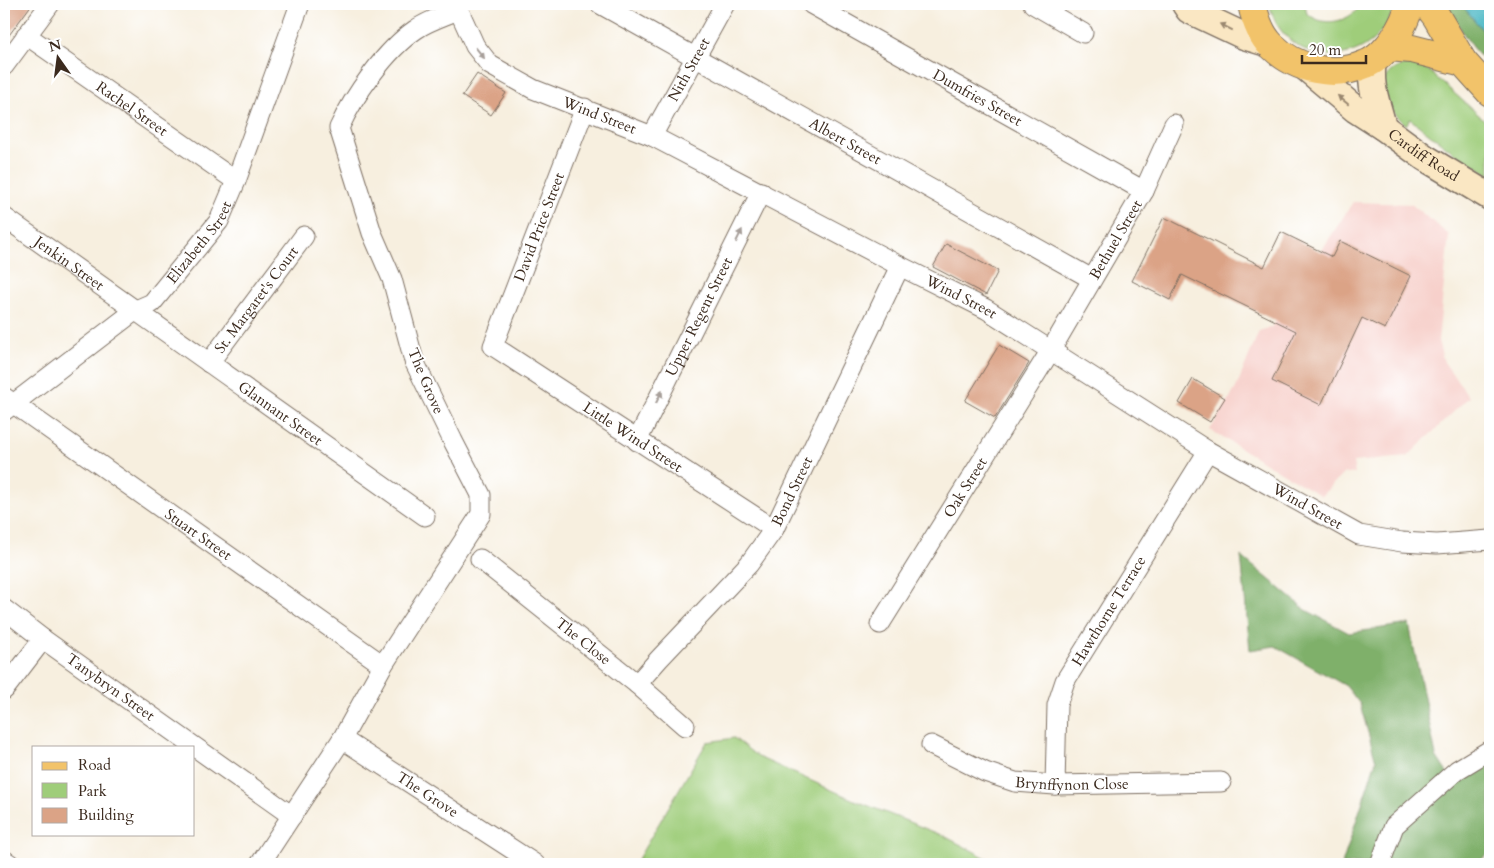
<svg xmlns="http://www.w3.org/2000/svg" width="1494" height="868" font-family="Cardo,serif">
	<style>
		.built { fill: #f7d0cb }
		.green { fill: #9fcd7a; stroke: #6d7c4c }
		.forest { fill: #7fb06a; stroke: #5d6d44 }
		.water { fill: #49b7c4; stroke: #427071 }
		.building { fill: #dba386 }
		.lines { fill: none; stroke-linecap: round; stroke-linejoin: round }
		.street-casing { stroke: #7d6f62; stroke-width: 21 }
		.secondary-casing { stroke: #7d6f62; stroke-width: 29 }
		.primary-casing { stroke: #7d6f62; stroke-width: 30 }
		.street { stroke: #fff; stroke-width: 19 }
		.secondary { stroke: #fae7c3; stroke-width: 26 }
		.primary { stroke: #f2c36a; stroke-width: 28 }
		.oneway { fill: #9a8870 }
		.oneway2 { fill: #a79f9a }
		.labels { text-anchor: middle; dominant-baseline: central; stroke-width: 4; stroke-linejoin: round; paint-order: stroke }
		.street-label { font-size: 15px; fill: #3b2a1e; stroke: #fff }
	</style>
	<rect width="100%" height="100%" fill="#fff"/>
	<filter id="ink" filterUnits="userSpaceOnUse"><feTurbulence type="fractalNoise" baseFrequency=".02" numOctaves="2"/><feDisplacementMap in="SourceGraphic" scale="10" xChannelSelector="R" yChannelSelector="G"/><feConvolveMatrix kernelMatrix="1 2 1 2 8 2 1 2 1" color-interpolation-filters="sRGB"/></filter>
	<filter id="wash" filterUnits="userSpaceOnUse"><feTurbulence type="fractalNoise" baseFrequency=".0096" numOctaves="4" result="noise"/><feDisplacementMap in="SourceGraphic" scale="20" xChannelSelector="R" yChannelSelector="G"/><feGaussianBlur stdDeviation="1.12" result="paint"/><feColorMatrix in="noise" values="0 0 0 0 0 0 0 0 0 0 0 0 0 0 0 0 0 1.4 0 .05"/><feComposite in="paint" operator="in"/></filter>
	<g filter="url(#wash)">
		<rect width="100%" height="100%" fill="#f7efdf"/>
		<!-- built -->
		<polygon class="built" points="1353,202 1411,204 1449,235 1438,341 1444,362 1469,397 1407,457 1353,462 1355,474 1344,473 1321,496 1210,430 1236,388 1259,331 1272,327"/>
		<!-- green -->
		<g class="green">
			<path d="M1269,4H1305L1307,14C1312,17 1317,20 1322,21C1337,24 1354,17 1361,4H1394C1392,18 1384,30 1373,40C1345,64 1301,59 1280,29C1274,21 1272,13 1269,4Z"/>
			<path d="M1415,64L1427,69L1490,125V175L1453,152L1410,119L1406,125L1390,109L1382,83C1391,67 1399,66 1415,64Z"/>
			<polygon points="734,738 758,757 854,800 944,836 998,864 635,864 707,742"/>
		</g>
		<!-- forest -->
		<g class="forest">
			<polygon points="1447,4 1461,4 1490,39 1490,67 1472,47 1448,9"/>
			<polygon points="1241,556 1306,610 1349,633 1409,624 1436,756 1453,782 1490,762 1490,852 1476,864 1342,864 1376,761 1360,704 1346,686 1275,646 1250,650"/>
		</g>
		<!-- water -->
		<polygon class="water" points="1461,4 1490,4 1490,39"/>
		<g id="blocks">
			<!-- building -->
			<g class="building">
				<polygon points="4,4 32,4 4,42"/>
				<polygon points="477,74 506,93 491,115 462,96"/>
				<polygon points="1164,217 1264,267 1281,232 1332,257 1340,241 1411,276 1385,329 1362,318 1321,405 1272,381 1296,331 1182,275 1170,300 1132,281"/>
				<polygon points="946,244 998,271 986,295 933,267"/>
				<polygon points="999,345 1029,363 995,418 965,401"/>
				<polygon points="1193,379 1225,398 1210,422 1179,403"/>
			</g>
		</g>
	</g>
	<g filter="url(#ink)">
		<use href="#blocks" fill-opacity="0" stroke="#7d6f62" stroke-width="1"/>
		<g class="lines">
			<!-- street casing -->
			<g class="street-casing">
				<g id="street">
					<path id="s1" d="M456,4L475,46L490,65L533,89L652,136L900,266L986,309L1208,451L1359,535L1402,542L1437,544L1490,540"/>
					<path id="s2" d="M600,4L1092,279"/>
					<path id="s3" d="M811,4L1144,191"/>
					<polyline points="1033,4 1083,33"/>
					<path id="s4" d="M26,35L236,181"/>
					<polyline points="4,66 50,4"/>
					<path id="s5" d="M585,108L493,346L774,529"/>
					<path id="s6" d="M652,136L725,4"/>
					<path id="s7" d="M4,217L425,516"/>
					<path id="s8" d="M209,363L304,236"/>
					<path id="s9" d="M4,397L383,665"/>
					<path id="s10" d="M4,411L136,310L152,303L219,221L236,181L300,4"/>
					<path id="s11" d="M637,441L761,192"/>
					<path id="s12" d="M480,559L637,684L685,726"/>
					<path id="s13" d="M4,609L43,639L292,816"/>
					<path id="s14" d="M880,624L1051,350L1144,191L1174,124"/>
					<path id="s15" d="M637,684L659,659L749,564L774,529L900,266"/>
					<polyline points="4,690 43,639"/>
					<path id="s16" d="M342,739L535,864"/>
					<path id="s17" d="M931,745L985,772L1015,782L1055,785L1221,782"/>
					<path id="s18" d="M1055,785L1057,705L1065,681L1208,451"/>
					<polyline points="4,860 10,864"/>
					<path d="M260,864L342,739L383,665L481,514V495L453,441L414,361L392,279L372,233L339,128C354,95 386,50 415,30C427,21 444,16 458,10"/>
					<polyline points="1380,864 1394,826 1457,770 1490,750"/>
				</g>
			</g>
			<!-- secondary casing -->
			<g class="secondary-casing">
				<g id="secondary">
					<polyline points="1185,4 1189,10 1244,36 1270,44"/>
					<path d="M1373,60C1369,88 1377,101 1383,127"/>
					<path id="s19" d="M1305,67L1355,109L1383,127L1424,157L1490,197"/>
				</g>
			</g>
			<!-- primary casing -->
			<g class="primary-casing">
				<g id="primary">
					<path d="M1252,4C1255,18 1260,34 1271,45C1296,70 1334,78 1366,64C1377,60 1388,48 1394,39C1401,28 1408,16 1409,4"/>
					<polyline points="1427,4 1436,16 1463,62 1490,92"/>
					<polyline points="1388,47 1412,49 1463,62"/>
				</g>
			</g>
			<!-- street -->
			<use href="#street" class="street"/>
			<!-- secondary -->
			<use href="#secondary" class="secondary"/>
			<!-- primary -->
			<use href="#primary" class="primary"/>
		</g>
		<!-- one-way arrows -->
		<defs><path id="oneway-solid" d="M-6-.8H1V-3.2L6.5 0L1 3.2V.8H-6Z" transform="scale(1.25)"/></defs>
		<g class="oneway">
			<use href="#oneway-solid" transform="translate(1226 27) rotate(-154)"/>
			<use href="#oneway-solid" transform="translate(1343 100) rotate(-140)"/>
		</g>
		<g class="oneway2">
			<use href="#oneway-solid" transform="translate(480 53) rotate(51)"/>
			<use href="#oneway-solid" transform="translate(739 236) rotate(-64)"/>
			<use href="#oneway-solid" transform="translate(659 397) rotate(-64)"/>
		</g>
	</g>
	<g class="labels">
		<!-- street labels -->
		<g class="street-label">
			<text stroke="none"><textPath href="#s6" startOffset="76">Nith Street</textPath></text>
			<text stroke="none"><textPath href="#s3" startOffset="191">Dumfries Street</textPath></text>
			<text stroke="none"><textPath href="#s4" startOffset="129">Rachel Street</textPath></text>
			<text stroke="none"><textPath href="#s1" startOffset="191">Wind Street</textPath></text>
			<text stroke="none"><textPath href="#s2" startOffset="281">Albert Street</textPath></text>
			<text stroke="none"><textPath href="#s19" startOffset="148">Cardiff Road</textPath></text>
			<text transform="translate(539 227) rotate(-69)">David Price Street</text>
			<text stroke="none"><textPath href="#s14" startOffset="451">Bethuel Street</textPath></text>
			<text stroke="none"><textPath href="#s10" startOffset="261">Elizabeth Street</textPath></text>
			<text stroke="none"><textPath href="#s7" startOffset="80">Jenkin Street</textPath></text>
			<text stroke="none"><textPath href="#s1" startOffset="596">Wind Street</textPath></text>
			<text stroke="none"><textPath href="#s8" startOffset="79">St. Margaret's Court</textPath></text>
			<text stroke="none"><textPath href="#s11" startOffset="139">Upper Regent Street</textPath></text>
			<text transform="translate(426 381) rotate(67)">The Grove</text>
			<text stroke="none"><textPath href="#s7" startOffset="339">Glannant Street</textPath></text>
			<text stroke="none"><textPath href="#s5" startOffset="422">Little Wind Street</textPath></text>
			<text stroke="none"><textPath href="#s14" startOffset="161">Oak Street</textPath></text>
			<text stroke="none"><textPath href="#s15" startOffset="249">Bond Street</textPath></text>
			<text stroke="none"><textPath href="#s1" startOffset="1001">Wind Street</textPath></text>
			<text stroke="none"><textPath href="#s9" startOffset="238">Stuart Street</textPath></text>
			<text stroke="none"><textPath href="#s18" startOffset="188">Hawthorne Terrace</textPath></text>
			<text stroke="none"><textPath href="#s12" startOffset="132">The Close</textPath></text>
			<text stroke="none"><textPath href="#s13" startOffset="132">Tanybryn Street</textPath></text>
			<text stroke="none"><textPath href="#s17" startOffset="149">Brynffynon Close</textPath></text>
			<text stroke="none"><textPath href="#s16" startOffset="102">The Grove</textPath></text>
		</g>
	</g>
	<!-- margin -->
	<rect width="1494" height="868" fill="none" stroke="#fff" stroke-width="20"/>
	<!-- legend -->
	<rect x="32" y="746" width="162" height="90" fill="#ffffff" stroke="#b1aaa5"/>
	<rect x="42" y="762" width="25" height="8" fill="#f2c36a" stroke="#b1aaa5"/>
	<text x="78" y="770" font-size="15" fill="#3b2a1e">Road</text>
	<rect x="42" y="783" width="25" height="15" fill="#9fcd7a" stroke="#b1aaa5"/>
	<text x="78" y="796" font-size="15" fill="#3b2a1e">Park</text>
	<rect x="42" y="808" width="25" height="15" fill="#dba386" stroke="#b1aaa5"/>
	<text x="78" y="820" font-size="15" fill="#3b2a1e">Building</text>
	<!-- north arrow -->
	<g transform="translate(58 58) rotate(346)" stroke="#ffffff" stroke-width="4" paint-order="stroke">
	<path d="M0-4L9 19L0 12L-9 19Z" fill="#3b2a1e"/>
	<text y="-8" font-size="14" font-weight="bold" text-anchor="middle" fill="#3b2a1e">N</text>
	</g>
	<!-- scale -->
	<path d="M1302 55v8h64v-8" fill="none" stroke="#3b2a1e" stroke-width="2.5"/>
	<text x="1309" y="55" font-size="15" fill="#3b2a1e" stroke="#ffffff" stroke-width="4" paint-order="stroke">20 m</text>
</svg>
